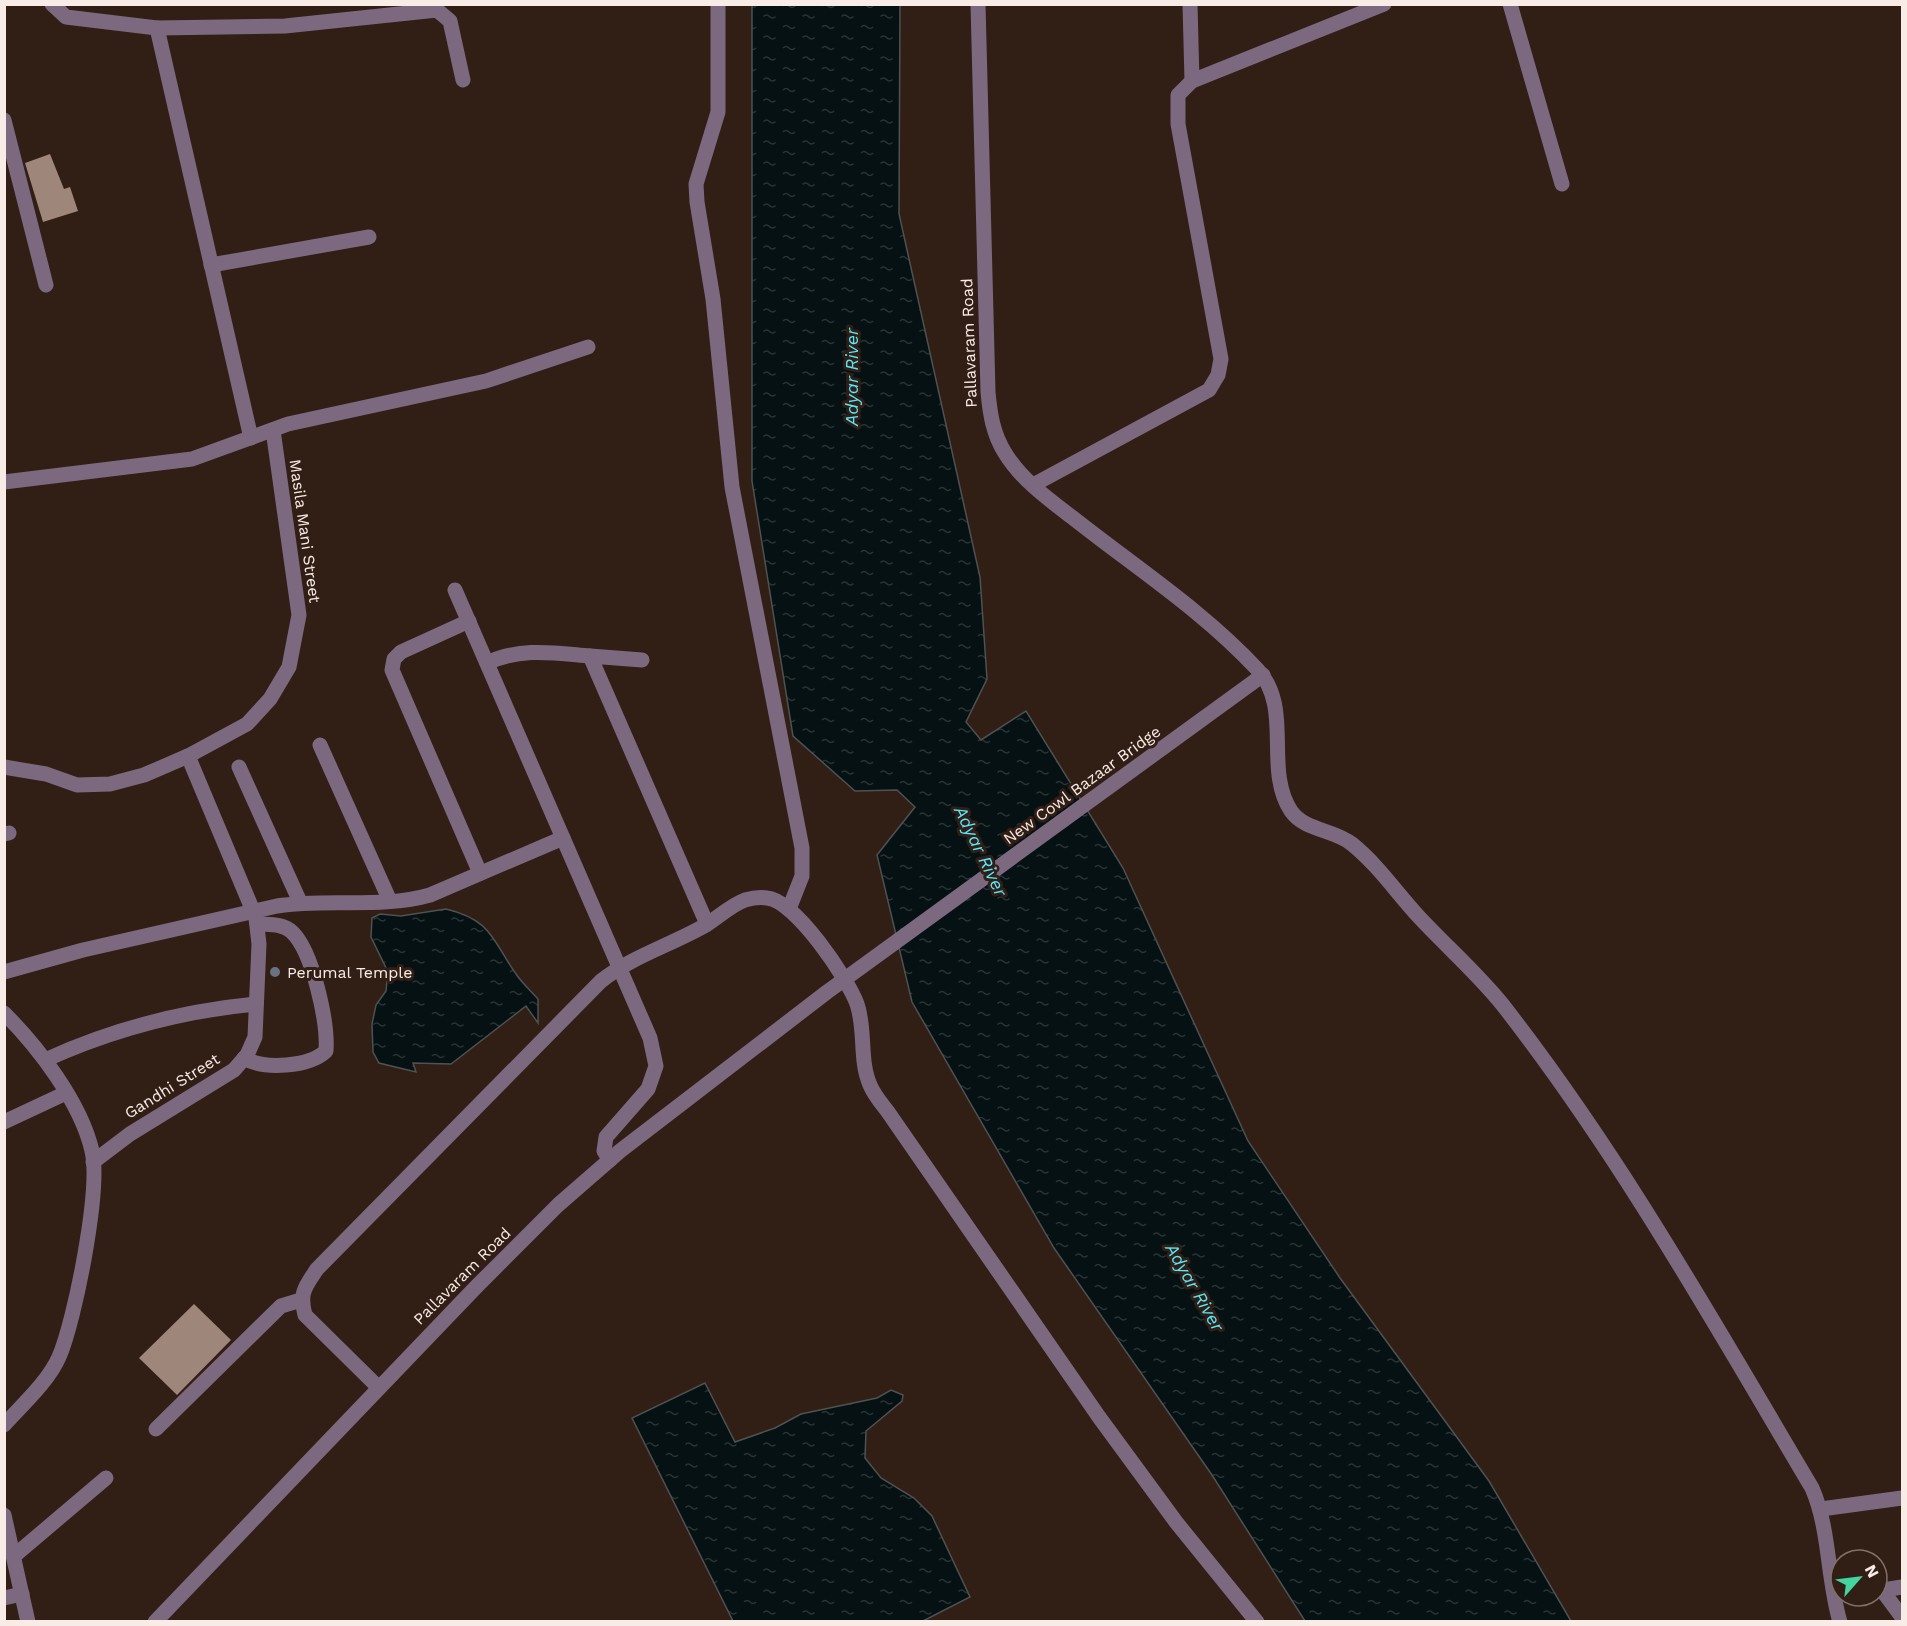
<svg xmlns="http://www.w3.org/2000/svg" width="1907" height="1626" font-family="'Work Sans',sans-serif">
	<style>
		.water { fill: url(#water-ripples); stroke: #4e5252; stroke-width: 1.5 }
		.building { fill: #9e867b }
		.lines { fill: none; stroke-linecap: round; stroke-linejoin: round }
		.minor { stroke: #7c6980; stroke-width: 15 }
		.worship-dot { fill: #6b7280; stroke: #311e15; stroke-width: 2 }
		.labels { text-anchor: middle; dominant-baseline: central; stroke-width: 6; stroke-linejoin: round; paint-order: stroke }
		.street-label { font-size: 16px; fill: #f9ebe5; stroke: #311e15 }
		.poi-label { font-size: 16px; fill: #f9ebe5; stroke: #311e15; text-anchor: start }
		.water-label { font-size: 18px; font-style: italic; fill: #58e7fc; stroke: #311e15 }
	</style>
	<defs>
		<pattern id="water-ripples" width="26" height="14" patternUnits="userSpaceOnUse" patternTransform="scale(1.5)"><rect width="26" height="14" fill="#051113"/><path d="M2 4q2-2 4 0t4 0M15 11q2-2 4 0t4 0" fill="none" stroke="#2a3435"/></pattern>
	</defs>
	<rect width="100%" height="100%" fill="#311e15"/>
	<!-- water -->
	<g class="water">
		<polygon points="752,5 900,5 899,214 980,577 987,679 966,722 981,740 1026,711 1123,868 1248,1141 1340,1278 1489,1481 1571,1621 1305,1621 1212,1475 1054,1248 912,1002 877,855 915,807 897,790 855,791 793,736 752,481"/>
		<path d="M446,909C492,920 492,940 516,974C522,983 531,991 538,999V1023L526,1006L451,1064L413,1063L416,1072L379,1063L373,1052L372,1024L376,1005L386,991L388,972L371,937L372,918L380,914L401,916Z"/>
		<polygon points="705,1383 735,1442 775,1428 801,1414 877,1398 891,1390 903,1395 902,1401 866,1431 865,1458 881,1478 914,1498 932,1516 970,1597 923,1621 733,1621 632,1418"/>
	</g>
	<!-- building -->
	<g class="building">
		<polygon points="50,154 64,189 70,187 78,211 43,222 25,163"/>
		<polygon points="194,1304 231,1340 177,1395 139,1358"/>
	</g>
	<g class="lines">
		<!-- minor -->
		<g class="minor">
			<polyline points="52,4 66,17 157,28 251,438"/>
			<polyline points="718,4 718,112 696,184 697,202 713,299 732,487 802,848 802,876 789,909"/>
			<path d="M978,4L988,392C990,414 993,434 1005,453C1022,481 1051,501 1077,521C1138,569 1204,612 1257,669C1294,708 1263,768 1291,811C1305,831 1333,829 1352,844C1378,865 1396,892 1419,917C1446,946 1477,973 1502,1004C1620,1155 1714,1323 1812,1488C1830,1529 1827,1578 1840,1622"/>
			<polyline points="1190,4 1192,81"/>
			<polyline points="1510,4 1562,184"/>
			<polyline points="157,28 285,26 437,10 450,21 463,80"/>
			<polyline points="4,120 46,285"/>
			<polyline points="211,265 369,237"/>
			<polyline points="4,482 192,459 288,424 486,381 588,347"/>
			<polyline points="1033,485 1209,390 1218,375 1221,359 1178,124 1178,95 1192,81 1384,4"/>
			<polyline points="455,590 650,1038 656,1066 648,1089 606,1137 604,1151 610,1160"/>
			<polyline points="469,621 401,652 394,659 392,670 480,873"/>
			<polyline points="642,660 590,656 707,924"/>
			<path d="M487,663C521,647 554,653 590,656"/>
			<polyline points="320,745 390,901"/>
			<polyline points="4,767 46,774 77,785 110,784 144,775 188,756 247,724 270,699 289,667 299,615 273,430"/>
			<polyline points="239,767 300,902"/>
			<polyline points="4,834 9,833"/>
			<path d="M4,972L83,950L277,906C327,898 381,909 430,895L563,838"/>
			<path d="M4,1013C39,1048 81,1103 92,1151C101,1189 75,1320 59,1357C48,1382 22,1405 4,1425"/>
			<path d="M244,1058C264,1070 309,1067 326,1051C328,1023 313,952 292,932C282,923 269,925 257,924"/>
			<path d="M45,1060C113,1029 182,1011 256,1004"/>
			<polyline points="4,1122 66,1093"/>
			<polyline points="93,1162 130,1134 234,1070 247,1055 255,1037 259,944 256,918 188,756"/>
			<path d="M378,1387L305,1315C299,1293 305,1287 317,1269L601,981C633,956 671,945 706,925C719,917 731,905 745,900C752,898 760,897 767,898C795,900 848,979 857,1004C866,1030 859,1060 870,1085C874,1095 882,1104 888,1112L1099,1417L1176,1522L1257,1622"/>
			<polyline points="156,1429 281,1306 301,1300"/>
			<polyline points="1821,1509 1902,1498"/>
			<polyline points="4,1515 28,1622"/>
			<polyline points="14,1556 106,1478"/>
			<polyline points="1882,1590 1902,1617"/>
			<polyline points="1877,1591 1902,1587"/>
			<polyline points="4,1598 22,1594"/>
			<polyline points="155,1622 476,1287 558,1205 620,1151 827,992 1263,675"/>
		</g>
	</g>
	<!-- markers -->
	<circle class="worship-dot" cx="275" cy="972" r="6"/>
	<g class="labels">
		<!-- street labels -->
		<g class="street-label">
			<text transform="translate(969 343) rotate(-92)">Pallavaram Road</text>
			<text transform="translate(305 531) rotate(82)">Masila Mani Street</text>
			<text transform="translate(1082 785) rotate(-36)">New Cowl Bazaar Bridge</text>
			<text transform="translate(172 1086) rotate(-32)">Gandhi Street</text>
			<text transform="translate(462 1276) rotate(-45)">Pallavaram Road</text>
		</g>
		<!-- poi labels -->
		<g class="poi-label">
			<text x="287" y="972">Perumal Temple</text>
		</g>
		<!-- water labels -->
		<g class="water-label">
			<text transform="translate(851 377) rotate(-90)">Adyar River</text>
			<text transform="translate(981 851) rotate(64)">Adyar River</text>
			<text transform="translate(1195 1287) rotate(60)">Adyar River</text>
		</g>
	</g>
	<!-- border -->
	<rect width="1907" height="1626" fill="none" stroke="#f9ebe5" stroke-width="12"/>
	<!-- north arrow -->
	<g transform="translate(1859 1578) rotate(62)"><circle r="28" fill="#311e15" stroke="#817068" stroke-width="1.5"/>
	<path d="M0-4.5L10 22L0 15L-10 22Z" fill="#44d49f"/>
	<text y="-9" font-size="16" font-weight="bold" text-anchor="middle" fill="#f9ebe5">N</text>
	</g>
</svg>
